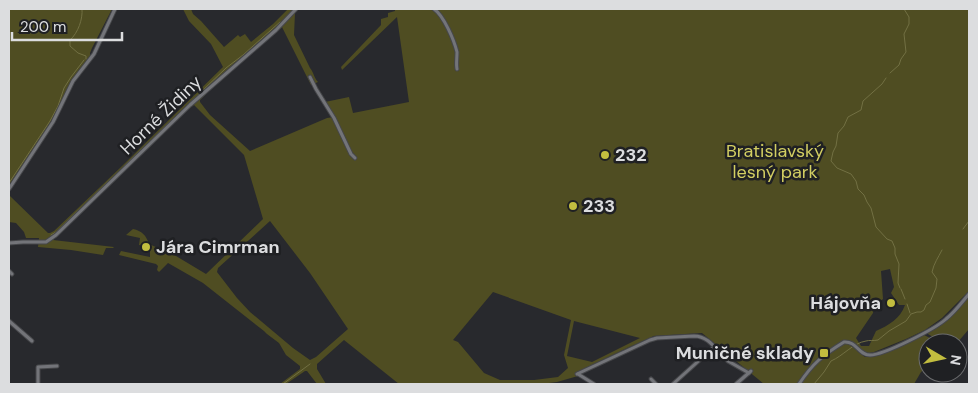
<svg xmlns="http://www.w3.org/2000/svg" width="978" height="393" font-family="'DM Sans',sans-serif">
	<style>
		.green { fill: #4f4d22; fill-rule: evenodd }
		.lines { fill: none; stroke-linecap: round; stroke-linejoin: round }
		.stream { stroke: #727043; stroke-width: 1 }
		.minor-casing { stroke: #46474a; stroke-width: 5 }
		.minor { stroke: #737479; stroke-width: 3 }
		.poi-dot { fill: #c2bd3f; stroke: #1f2023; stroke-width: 2 }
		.labels { text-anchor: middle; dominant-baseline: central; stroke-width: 5; stroke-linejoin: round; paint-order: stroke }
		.street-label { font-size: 18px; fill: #dcdddf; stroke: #1f2023 }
		.park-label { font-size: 18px; fill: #d2ce62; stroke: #1f2023 }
		.poi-label { font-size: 18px; font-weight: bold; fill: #dcdddf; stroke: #1f2023; text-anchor: start }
	</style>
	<rect width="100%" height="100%" fill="#28292d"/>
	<!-- green -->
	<g class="green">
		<polygon points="9,9 112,9 92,48 90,53 90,56 72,80 59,107 41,139 9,186"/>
		<path d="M183,9H191L193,14L201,21L224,47L238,35L240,37L245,34L251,42L273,24L288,9H298L295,13L294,35L310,68C314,73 314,78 318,82L311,85L282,27L215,85L200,100V102L210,115L250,151L327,118L334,117L325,102L349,97L353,113L409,102L397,17L342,70L341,67L381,25V19L388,17V13L395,11V9H969V291L942,318L925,330L906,339L874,352L869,353L857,351L865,357H873L924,335L940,343H928V366L921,372L914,384H764L702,333L653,336L652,337L627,348L575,373L578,376L557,382L541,384H399L344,340L317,364V369L326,384H317L307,371H305L286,384H280L300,369V366L286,355L279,343L267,334L264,331L203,283L168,263L159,272L157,270L158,266L156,264L119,255L121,251L150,257V247L139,245L140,238L126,235L133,229C142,231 146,235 149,244L176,256L206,274L263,219L244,155L194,105L186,111L53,240L114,247L113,248H106L103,255L71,250L38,247L39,238H26L24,232L16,223L9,222L10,219L9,192L10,196L48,233H50L54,231L120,168L223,67L211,44L189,21ZM270,221L310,273L348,329L316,357L310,360L293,348L250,312L237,298L217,272L218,268ZM890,269L894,287L891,293L899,305H905C900,319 889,325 876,331L869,346H861L856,338L873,313L874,305L883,299L881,271ZM493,292L571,320L564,355L568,368L558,377L534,380H500L484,373L458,342L453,340ZM574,321L640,338L592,362L567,356Z"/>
		<polygon points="969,296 969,329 957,343 943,343 928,334 928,332 949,319"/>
	</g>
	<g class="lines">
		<!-- stream -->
		<g class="stream">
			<path d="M82,9C83,19 78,33 70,40V46L78,53L86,56V59"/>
			<polyline points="890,73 899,65 901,59 906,52 904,34 909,24 909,17 904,9"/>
			<polyline points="886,78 882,84 863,101 861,110 848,117 844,126 838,133 836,146 833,152 831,161 837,168 851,174 856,181 858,189 864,195 867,202 871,208 876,227 887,239 892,241 895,248 895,254 899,264 898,283 900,288"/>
			<polyline points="124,166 226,68 243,55 280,22"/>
			<polyline points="9,183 50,121 58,106 64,88 71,77 84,60"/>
			<polyline points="963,229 969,221"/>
			<polyline points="51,235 56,232 118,172"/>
			<polyline points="901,289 905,299"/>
			<polyline points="907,304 910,313"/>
			<polyline points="283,384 310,364"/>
			<path d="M814,384L824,372L831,361C843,356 853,343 866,341C869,340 874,341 878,340L889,331L906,321L911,314L917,312H921L924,310L926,305L930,302L936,288L937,279L932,272C934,263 938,258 942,250"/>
		</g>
		<!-- minor casing -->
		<g class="minor-casing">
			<g id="minor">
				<path d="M434,9C444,16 454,40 457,52C457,58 456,64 457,69"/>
				<polyline points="310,77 316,89 334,118 351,154 355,158"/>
				<polyline points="9,189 53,122 73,81 94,54 115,9"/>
				<polyline points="9,243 23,242 46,242 56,235 190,105 276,30 296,9"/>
				<polyline points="9,271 12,274"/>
				<polyline points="9,321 32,341"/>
				<path d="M577,374L650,340L657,338L694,336C710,336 717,352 728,361C735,365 742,369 749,373"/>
				<polyline points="578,374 594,384"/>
				<polyline points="651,379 656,384"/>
				<polyline points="38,384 38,367 57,366"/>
				<polyline points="673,384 714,347"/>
				<polyline points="736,384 751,371"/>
				<path d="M799,384C813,363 823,355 844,342C857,341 858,355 870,355C884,355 935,329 946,319C955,312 962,302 969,294"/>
			</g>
		</g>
		<!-- minor -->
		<use href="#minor" class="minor"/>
	</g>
	<!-- markers -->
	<g class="poi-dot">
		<circle cx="605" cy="155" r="5"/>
		<circle cx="573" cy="206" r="5"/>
		<circle cx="146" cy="247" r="5"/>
		<circle cx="891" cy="303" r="5"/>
		<rect x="819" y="348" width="10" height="10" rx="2.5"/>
	</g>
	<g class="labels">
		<!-- street labels -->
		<g class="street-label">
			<text transform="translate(161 115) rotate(-44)">Horné Židiny</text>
		</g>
		<!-- park labels -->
		<g class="park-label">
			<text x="775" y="151">Bratislavský<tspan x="775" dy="21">lesný park</tspan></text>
		</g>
		<!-- poi labels -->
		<g class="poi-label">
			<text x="615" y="155">232</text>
			<text x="583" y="206">233</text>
			<text x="156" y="247">Jára Cimrman</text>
			<text x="881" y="303" text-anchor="end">Hájovňa</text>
			<text x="814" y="353" text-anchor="end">Muničné sklady</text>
		</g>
	</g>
	<!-- border -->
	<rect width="978" height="393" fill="none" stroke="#dcdddf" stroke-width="20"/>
	<!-- north arrow -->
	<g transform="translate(943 358) rotate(99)"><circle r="24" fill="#1f2023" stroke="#6b6c6e"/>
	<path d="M0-4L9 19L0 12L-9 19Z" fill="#c2bd3f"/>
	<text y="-8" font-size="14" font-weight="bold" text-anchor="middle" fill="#dcdddf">N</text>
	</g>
	<!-- scale -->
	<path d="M12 32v8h110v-8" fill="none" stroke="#dcdddf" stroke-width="2.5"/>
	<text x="20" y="32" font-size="15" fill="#dcdddf" stroke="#1f2023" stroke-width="4" paint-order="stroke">200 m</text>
</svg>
